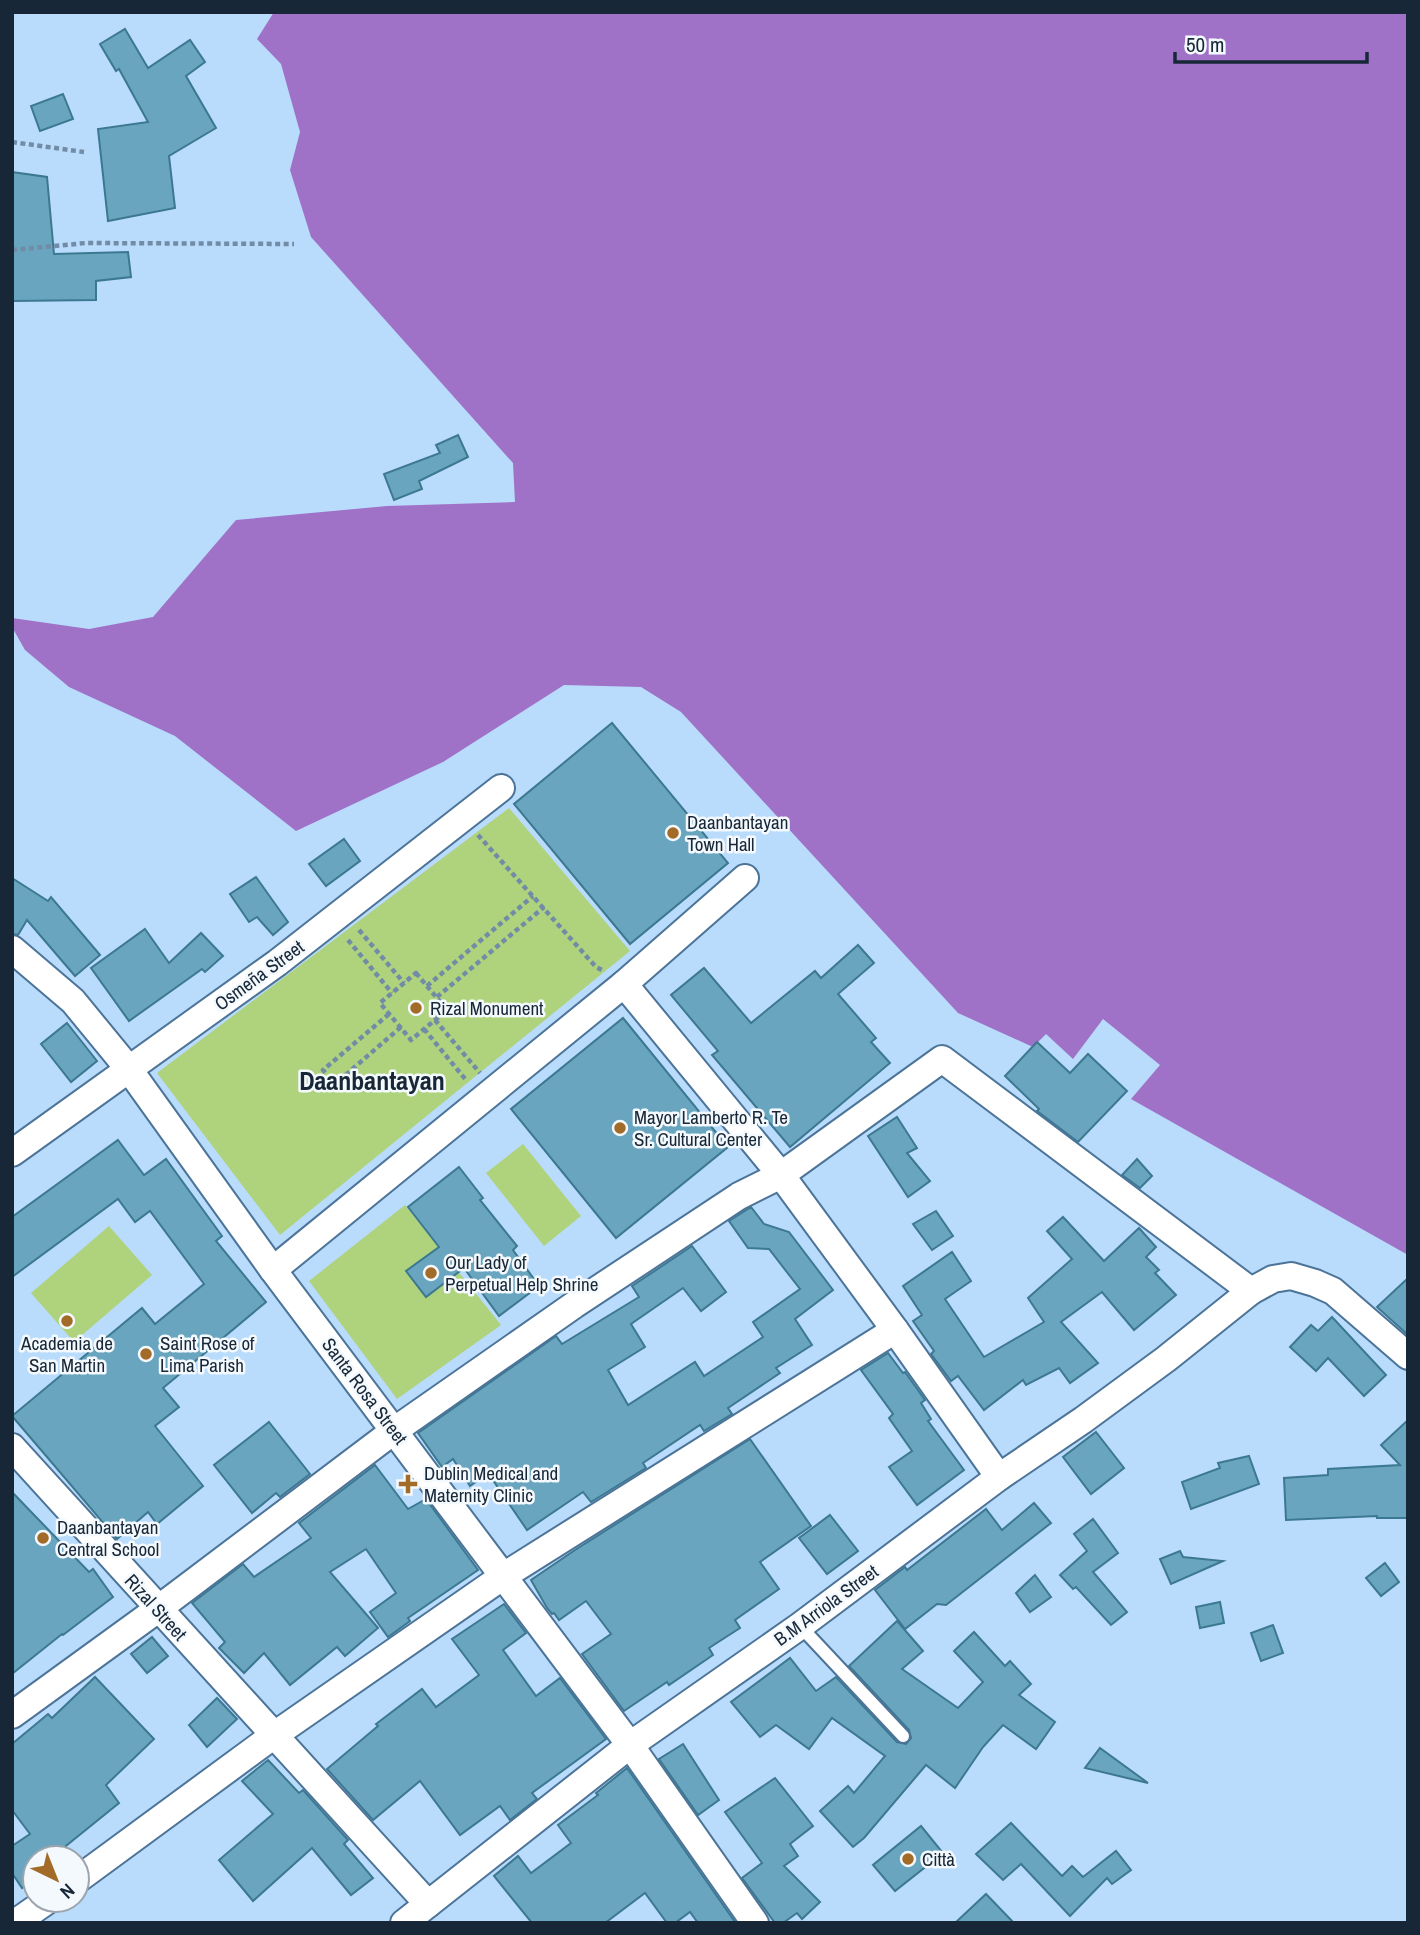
<svg xmlns="http://www.w3.org/2000/svg" width="1420" height="1935" font-family="'Archivo Narrow',sans-serif">
	<style>
		.green { fill: #afd37d }
		.water { fill: #9f72c8 }
		.building { fill: #69a5bf; stroke: #3c7890; stroke-width: 2 }
		.lines { fill: none; stroke-linecap: round; stroke-linejoin: round }
		.service-casing { stroke: #4c7498; stroke-width: 16 }
		.minor-casing { stroke: #4c7498; stroke-width: 30 }
		.path { stroke: #728ca6; stroke-width: 4.5; stroke-dasharray: 5 3.5; stroke-linecap: butt }
		.service { stroke: #fff; stroke-width: 12 }
		.minor { stroke: #fff; stroke-width: 26 }
		.poi-dot { fill: #a36b28; stroke: #f4f9fd; stroke-width: 2.5 }
		.labels { text-anchor: middle; dominant-baseline: central; stroke-width: 5; stroke-linejoin: round; paint-order: stroke }
		.poi-label { font-size: 19px; fill: #172737; stroke: #f4f9fd; text-anchor: start }
		.street-label { font-size: 19px; fill: #172737; stroke: #f4f9fd }
		.district-label { font-size: 26px; font-weight: bold; fill: #172737; stroke: #f4f9fd }
	</style>
	<rect width="100%" height="100%" fill="#b9dbfc"/>
	<!-- green -->
	<g class="green">
		<polygon points="509,808 630,951 280,1235 157,1073"/>
		<polygon points="523,1144 581,1216 544,1246 486,1173"/>
		<polygon points="405,1205 501,1325 397,1399 309,1281"/>
		<polygon points="109,1226 152,1275 74,1342 31,1293"/>
	</g>
	<!-- water -->
	<polygon class="water" points="274,12 1408,12 1408,1255 1131,1099 1160,1065 1103,1019 1073,1059 1046,1034 1033,1047 958,1013 681,712 641,687 564,685 443,762 296,831 175,736 69,687 25,650 12,627 12,618 89,629 153,617 236,520 387,506 515,502 513,463 311,237 290,170 300,132 281,64 257,39"/>
	<!-- building -->
	<g class="building">
		<polygon points="125,29 148,68 190,40 205,62 186,76 216,128 169,156 175,208 108,221 98,129 148,122 119,69 116,71 100,44"/>
		<polygon points="63,94 73,119 40,131 31,106"/>
		<polygon points="12,172 47,177 54,254 128,252 131,277 96,281 96,300 12,301"/>
		<polygon points="458,435 468,457 419,481 422,489 394,500 384,474 440,453 436,445"/>
		<polygon points="612,723 728,863 630,944 514,804"/>
		<polygon points="344,839 360,861 326,886 309,864"/>
		<polygon points="256,877 288,922 273,935 257,917 249,922 230,894"/>
		<polygon points="12,878 48,901 51,897 100,955 75,976 27,920 18,935 12,934"/>
		<polygon points="145,929 169,963 201,933 223,956 205,972 202,969 129,1021 91,968"/>
		<polygon points="858,945 874,963 838,994 876,1038 871,1042 890,1063 790,1147 712,1055 718,1051 671,995 704,968 751,1023 815,971 821,978"/>
		<polygon points="623,1018 728,1147 616,1238 511,1109"/>
		<polygon points="67,1023 97,1061 71,1082 41,1044"/>
		<polygon points="1037,1042 1070,1073 1088,1054 1127,1091 1078,1142 1037,1111 1039,1109 1005,1076"/>
		<polygon points="897,1117 917,1148 907,1153 930,1181 908,1197 868,1136"/>
		<polygon points="118,1140 144,1175 166,1159 222,1236 216,1241 266,1302 163,1388 179,1407 155,1426 203,1486 157,1524 148,1512 117,1539 12,1416 142,1308 155,1324 204,1284 150,1211 135,1222 118,1199 12,1277 12,1217"/>
		<polygon points="1137,1159 1152,1176 1140,1188 1122,1175"/>
		<polygon points="459,1167 483,1198 480,1200 517,1246 513,1250 539,1286 499,1316 464,1268 426,1297 406,1271 439,1247 408,1207"/>
		<polygon points="751,1207 764,1224 789,1232 833,1290 795,1319 812,1345 776,1368 780,1373 728,1408 732,1414 704,1431 700,1425 643,1463 646,1468 591,1502 583,1492 527,1530 488,1473 470,1486 453,1459 442,1467 418,1433 556,1336 562,1344 639,1297 632,1286 692,1246 726,1292 701,1311 683,1288 631,1324 645,1347 608,1370 628,1405 695,1362 704,1376 763,1337 753,1322 800,1289 769,1249 748,1248 729,1221"/>
		<polygon points="936,1211 953,1236 932,1250 913,1224"/>
		<polygon points="1063,1217 1104,1261 1139,1228 1156,1247 1146,1257 1159,1270 1155,1273 1176,1295 1134,1330 1102,1292 1061,1322 1098,1363 1070,1383 1059,1368 1026,1385 1023,1380 984,1410 958,1376 951,1381 931,1354 934,1351 913,1321 922,1315 903,1286 952,1252 971,1281 945,1299 984,1357 1044,1322 1028,1298 1072,1259 1047,1231"/>
		<polygon points="1408,1278 1408,1335 1377,1307"/>
		<polygon points="1332,1317 1386,1375 1364,1396 1328,1358 1316,1371 1290,1347 1311,1325 1318,1331"/>
		<polygon points="888,1353 903,1373 905,1372 925,1400 921,1403 931,1419 928,1421 964,1470 917,1505 889,1467 912,1451 889,1418 893,1414 861,1370"/>
		<polygon points="1408,1420 1408,1518 1377,1518 1377,1516 1286,1520 1284,1478 1328,1475 1328,1469 1400,1465 1381,1445"/>
		<polygon points="269,1422 310,1474 280,1497 276,1493 252,1513 214,1465"/>
		<polygon points="1096,1432 1124,1468 1091,1494 1063,1457"/>
		<polygon points="750,1439 811,1526 760,1562 779,1589 735,1620 740,1628 709,1648 713,1655 669,1685 667,1682 624,1711 582,1654 611,1634 586,1601 559,1620 554,1613 552,1614 547,1608 531,1580 575,1550"/>
		<polygon points="1249,1456 1259,1484 1191,1509 1182,1482 1220,1468 1218,1463"/>
		<polygon points="375,1465 408,1509 426,1499 478,1570 408,1618 410,1621 388,1637 370,1612 396,1593 366,1549 330,1572 378,1628 345,1656 337,1647 290,1685 264,1653 244,1673 219,1648 225,1642 192,1603 243,1564 254,1577 311,1538 299,1523"/>
		<polygon points="12,1492 89,1572 93,1569 113,1597 63,1635 62,1634 12,1674"/>
		<polygon points="1034,1503 1051,1523 946,1605 937,1604 905,1629 875,1590 905,1567 907,1570 986,1509 1002,1530"/>
		<polygon points="830,1515 858,1551 827,1574 799,1538"/>
		<polygon points="1093,1519 1118,1553 1093,1572 1127,1612 1111,1625 1076,1587 1073,1589 1060,1575 1087,1551 1074,1534"/>
		<polygon points="1180,1551 1183,1557 1223,1561 1171,1584 1160,1559"/>
		<polygon points="1385,1563 1399,1582 1381,1596 1366,1578"/>
		<polygon points="1035,1575 1051,1597 1030,1612 1016,1593"/>
		<polygon points="1220,1602 1224,1623 1200,1628 1196,1607"/>
		<polygon points="504,1604 526,1633 503,1650 536,1696 560,1678 606,1739 532,1793 537,1799 510,1820 500,1806 460,1835 420,1781 373,1820 327,1769 378,1726 376,1724 422,1689 436,1707 479,1675 452,1639"/>
		<polygon points="897,1621 923,1651 902,1669 958,1708 983,1682 954,1651 974,1632 1005,1666 1010,1661 1031,1684 1019,1695 1055,1722 1036,1749 1003,1725 983,1747 955,1788 926,1765 864,1838 853,1847 820,1811 848,1786 854,1793 885,1756 832,1718 809,1749 776,1725 760,1737 731,1702 790,1658 816,1691 836,1677 897,1742 906,1744 911,1738 909,1730 849,1666"/>
		<polygon points="1273,1625 1283,1653 1261,1661 1251,1633"/>
		<polygon points="152,1637 168,1656 147,1673 131,1654"/>
		<polygon points="95,1677 154,1739 106,1785 119,1803 51,1858 35,1858 35,1879 22,1888 12,1873 12,1846 30,1834 12,1810 12,1744 48,1714 52,1718"/>
		<polygon points="217,1698 237,1719 207,1747 189,1725"/>
		<polygon points="683,1744 719,1800 698,1815 659,1759"/>
		<polygon points="1100,1748 1148,1783 1085,1768"/>
		<polygon points="268,1760 299,1793 303,1790 348,1840 344,1844 373,1878 351,1895 312,1848 253,1901 219,1860 273,1814 242,1781"/>
		<polygon points="627,1768 735,1922 735,1923 698,1923 690,1912 675,1923 667,1923 645,1893 605,1923 532,1923 494,1876 518,1856 531,1873 571,1843 558,1825 598,1795 596,1793"/>
		<polygon points="775,1778 813,1826 790,1844 798,1856 784,1866 820,1902 802,1919 797,1913 783,1923 775,1923 742,1878 762,1863 725,1812"/>
		<polygon points="1011,1823 1062,1876 1072,1866 1083,1877 1116,1851 1131,1870 1112,1884 1107,1878 1070,1916 1021,1864 1003,1880 976,1854"/>
		<polygon points="921,1826 943,1853 895,1891 873,1865"/>
		<polygon points="986,1894 1014,1923 955,1923"/>
	</g>
	<g class="lines">
		<!-- service casing -->
		<g class="service-casing">
			<polyline id="service" points="800,1626 903,1736"/>
		</g>
		<!-- minor casing -->
		<g class="minor-casing">
			<g id="minor">
				<polyline points="12,949 73,1001 128,1068 273,1270 630,1745 755,1923"/>
				<polyline points="624,984 781,1175 895,1330 999,1477"/>
				<polyline points="12,1153 277,963 501,788"/>
				<polyline points="273,1270 624,984 745,878"/>
				<polyline points="12,1447 428,1904"/>
				<polyline points="12,1715 158,1609 395,1430 574,1305 739,1196 781,1175 942,1059 1251,1291"/>
				<polyline points="77,1880 273,1736 505,1575 895,1330"/>
				<polyline points="15,1923 48,1900"/>
				<polyline points="404,1923 630,1745 800,1626 999,1477 1083,1420 1166,1359 1251,1291 1273,1279 1291,1276 1315,1283 1333,1291 1408,1356"/>
			</g>
		</g>
		<!-- path -->
		<g class="path">
			<polyline points="12,142 84,152"/>
			<polyline points="12,250 86,243 294,244"/>
			<polyline points="478,835 596,967 602,970"/>
			<polyline points="359,930 404,983"/>
			<polyline points="348,940 392,993"/>
			<polygon points="416,973 447,1010 411,1040 380,1003"/>
			<polyline points="427,986 533,896"/>
			<polyline points="437,997 544,907"/>
			<polyline points="389,1014 323,1070 335,1084 401,1027"/>
			<polyline points="435,1020 480,1073"/>
			<polyline points="424,1029 466,1080"/>
		</g>
		<!-- service -->
		<use href="#service" class="service"/>
		<!-- minor -->
		<use href="#minor" class="minor"/>
	</g>
	<!-- markers -->
	<g class="poi-dot">
		<circle cx="673" cy="833" r="7"/>
		<circle cx="416" cy="1008" r="7"/>
		<circle cx="620" cy="1128" r="7"/>
		<circle cx="431" cy="1273" r="7"/>
		<circle cx="67" cy="1321" r="7"/>
		<circle cx="146" cy="1354" r="7"/>
		<path d="M404.5 1473.5h7v7h7v7h-7v7h-7v-7h-7v-7h7z"/>
		<circle cx="43" cy="1538" r="7"/>
		<circle cx="908" cy="1859" r="7"/>
	</g>
	<g class="labels">
		<!-- poi labels -->
		<g class="poi-label">
			<text x="687" y="822">Daanbantayan<tspan x="687" dy="22">Town Hall</tspan></text>
			<text x="430" y="1008">Rizal Monument</text>
			<text x="634" y="1117">Mayor Lamberto R. Te<tspan x="634" dy="22">Sr. Cultural Center</tspan></text>
			<text x="445" y="1262">Our Lady of<tspan x="445" dy="22">Perpetual Help Shrine</tspan></text>
			<text x="67" y="1343" text-anchor="middle">Academia de<tspan x="67" dy="22">San Martin</tspan></text>
			<text x="160" y="1343">Saint Rose of<tspan x="160" dy="22">Lima Parish</tspan></text>
			<text x="424" y="1473">Dublin Medical and<tspan x="424" dy="22">Maternity Clinic</tspan></text>
			<text x="57" y="1527">Daanbantayan<tspan x="57" dy="22">Central School</tspan></text>
			<text x="922" y="1859">Città</text>
		</g>
		<!-- street labels -->
		<g class="street-label">
			<text transform="translate(259 975) rotate(-36)">Osmeña Street</text>
			<text transform="translate(365 1391) rotate(53)">Santa Rosa Street</text>
			<text transform="translate(826 1605) rotate(-36)">B.M Arriola Street</text>
			<text transform="translate(156 1607) rotate(48)">Rizal Street</text>
		</g>
		<!-- district labels -->
		<g class="district-label">
			<text x="372" y="1080">Daanbantayan</text>
		</g>
	</g>
	<!-- border -->
	<rect width="1420" height="1935" fill="none" stroke="#172737" stroke-width="28"/>
	<!-- north arrow -->
	<g transform="translate(56 1879) rotate(137)"><circle r="33" fill="#f4f9fd" stroke="#9ca5ae" stroke-width="2"/>
	<path d="M0-5L12 26L0 18L-12 26Z" fill="#a36b28"/>
	<text y="-10" font-size="19" font-weight="bold" text-anchor="middle" fill="#172737">N</text>
	</g>
	<!-- scale -->
	<path d="M1175 52v10h192v-10" fill="none" stroke="#172737" stroke-width="3.5"/>
	<text x="1186" y="52" font-size="21" fill="#172737" stroke="#f4f9fd" stroke-width="5" paint-order="stroke">50 m</text>
</svg>
